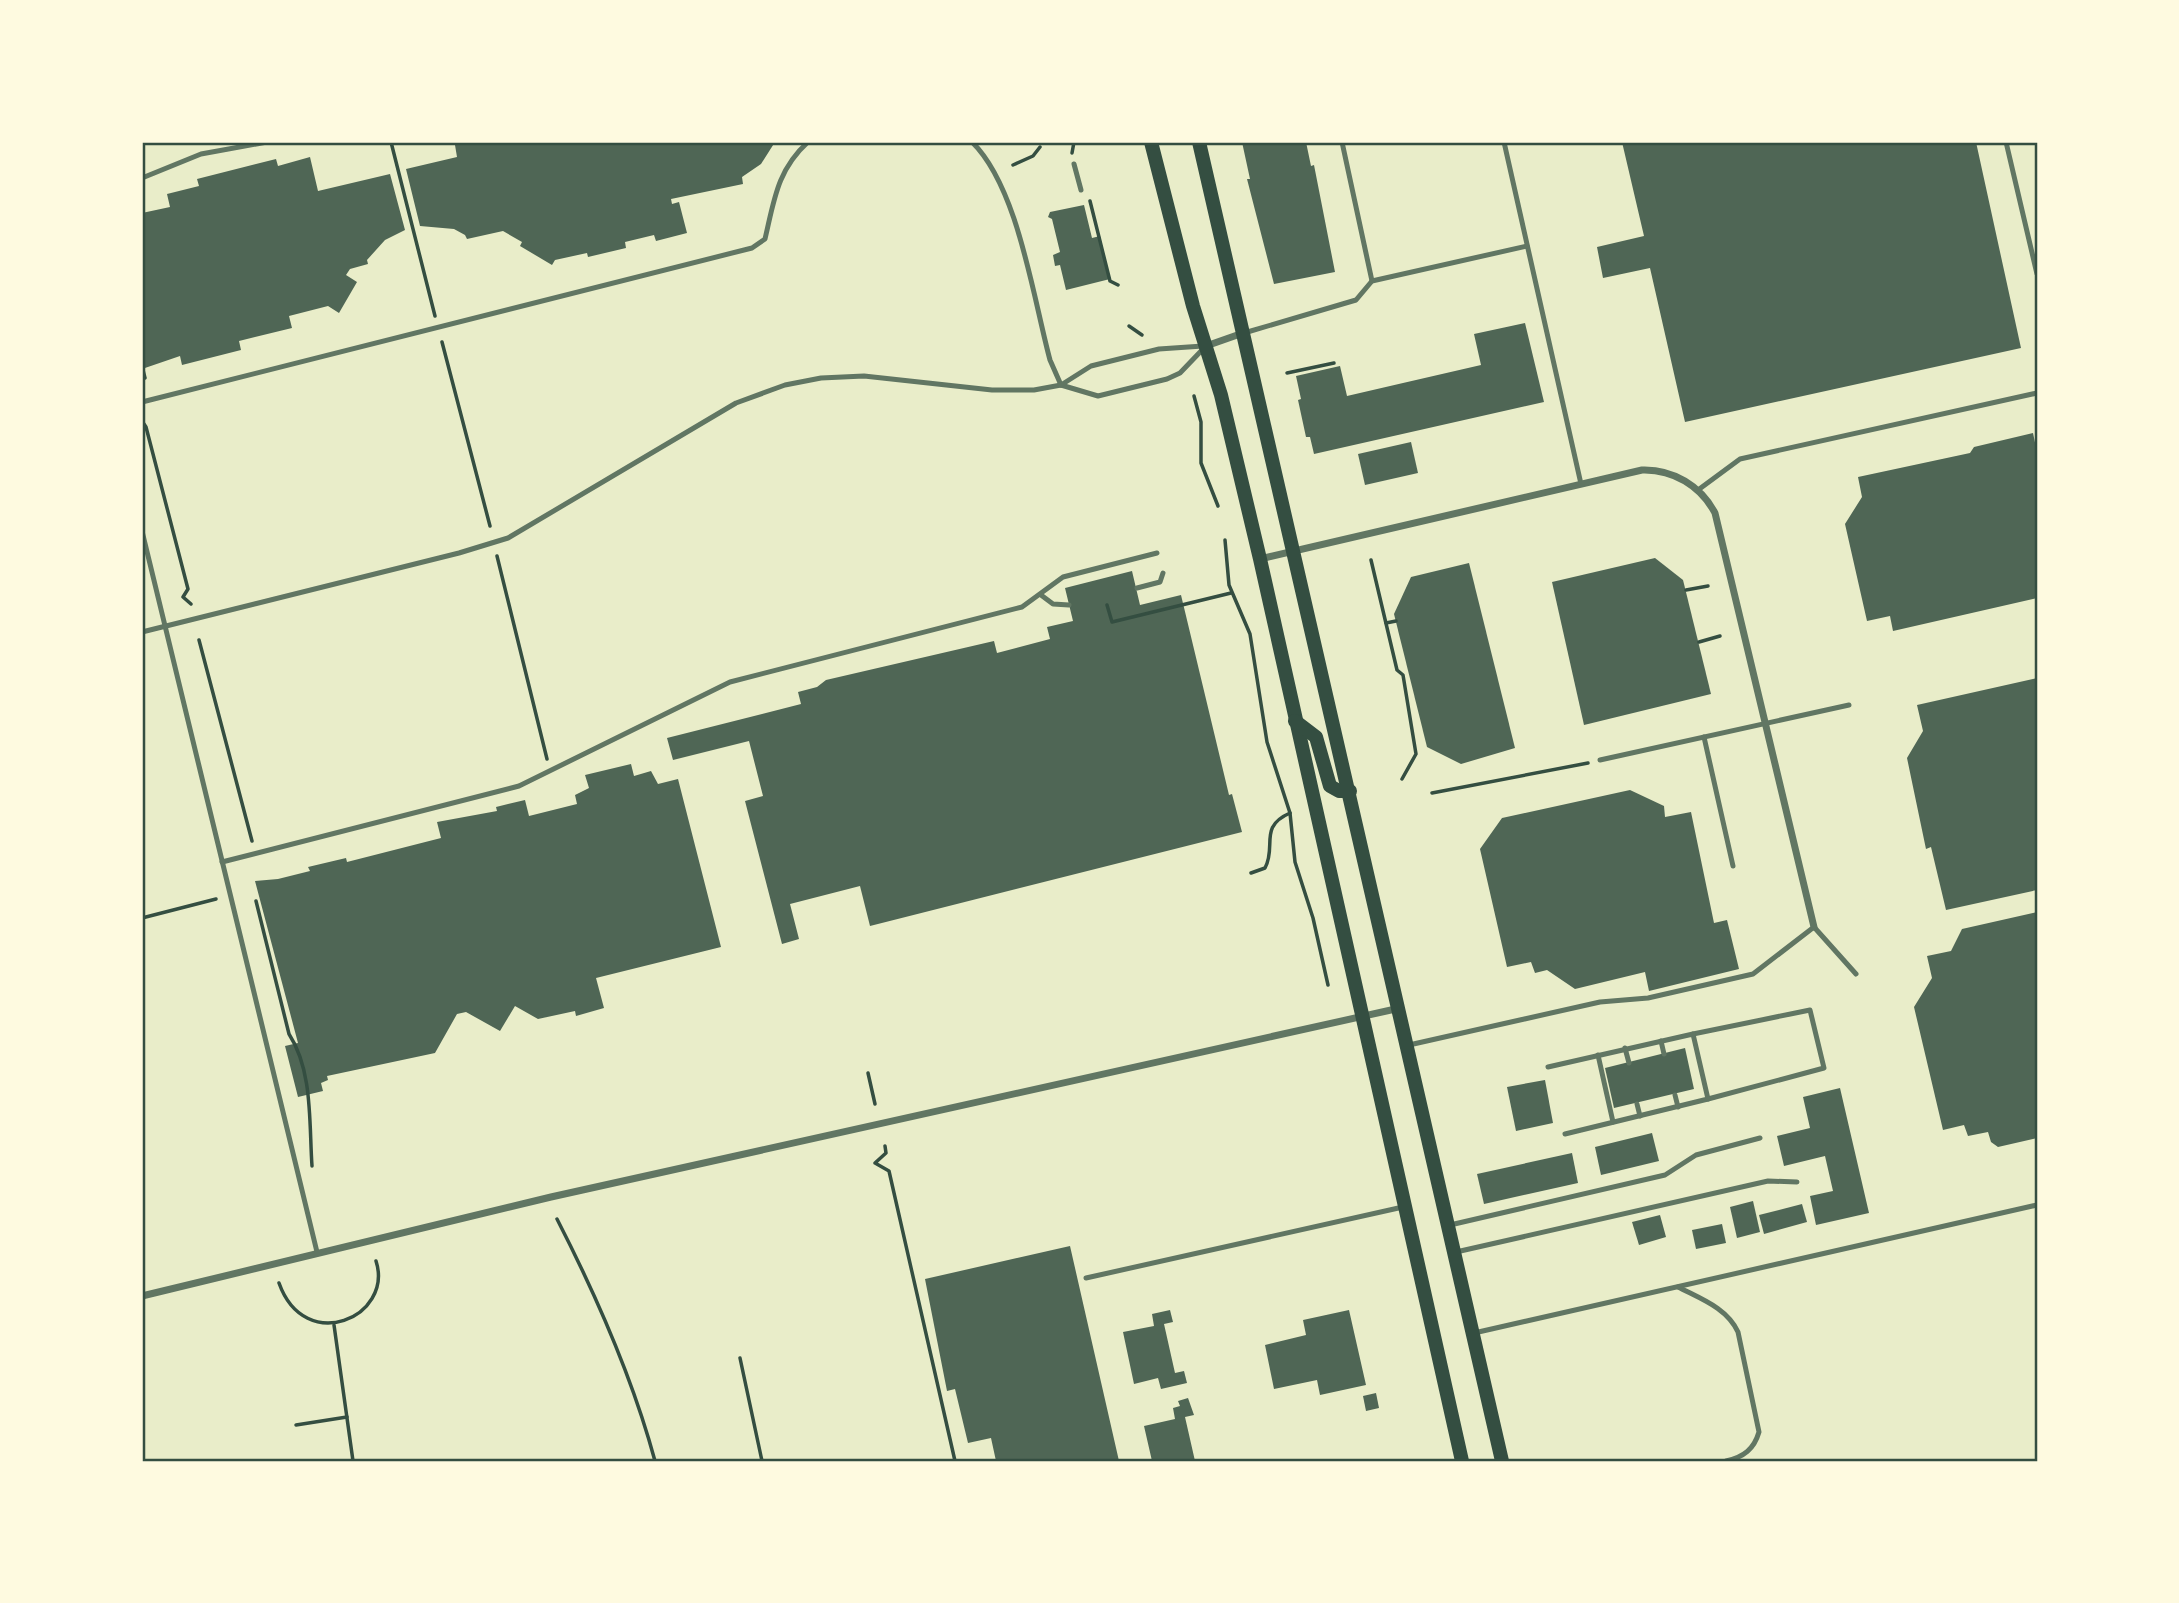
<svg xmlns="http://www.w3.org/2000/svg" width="2179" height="1603" font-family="Cabin,sans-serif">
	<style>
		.building { fill: #4f6655 }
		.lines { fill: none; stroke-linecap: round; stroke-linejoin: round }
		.path { stroke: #344e41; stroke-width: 3.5 }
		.service { stroke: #617663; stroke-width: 5 }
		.minor { stroke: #617663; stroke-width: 7 }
		.secondary { stroke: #344e41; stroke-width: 14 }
		.neatline { fill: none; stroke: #344e41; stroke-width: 2.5 }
	</style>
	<rect width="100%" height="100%" fill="#e9edc9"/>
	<!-- building -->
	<g class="building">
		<polygon points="468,142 775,142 761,164 742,177 743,184 671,199 672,204 679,202 687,233 656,241 654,235 625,242 626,248 588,257 587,253 555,260 552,265 520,246 522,242 503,231 467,239 465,235 454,229 420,226 406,169 457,157 455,145"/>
		<polygon points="1242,142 1306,142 1311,166 1314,165 1335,272 1274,284 1247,179 1250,179"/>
		<polygon points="1622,142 1976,142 2021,348 1685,422 1650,268 1603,278 1597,247 1644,236"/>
		<polygon points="310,157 318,191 390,174 405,230 385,240 367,260 368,264 350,269 346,275 357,282 339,313 328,306 289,316 292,328 239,341 241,350 182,365 180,356 142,369 142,213 170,207 167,194 199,186 197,179 276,159 278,166"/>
		<polygon points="1084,205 1092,238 1100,236 1110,279 1066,290 1060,265 1055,266 1053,255 1060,252 1052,219 1048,217 1050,212"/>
		<polygon points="1525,323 1544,402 1314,454 1310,437 1306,437 1298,400 1301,399 1296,376 1340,366 1347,396 1403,383 1481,365 1474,334"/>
		<polygon points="2033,433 2037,452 2037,598 1893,631 1890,616 1867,621 1845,524 1862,497 1858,477 1970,453 1974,447"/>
		<polygon points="1411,442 1418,473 1365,485 1358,454"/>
		<polygon points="1655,558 1683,580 1711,694 1584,725 1552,582"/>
		<polygon points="1469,563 1515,748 1461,764 1427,747 1394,614 1411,577"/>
		<polygon points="1132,571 1140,605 1181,595 1229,795 1232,794 1242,832 870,926 860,886 790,904 799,939 782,944 745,801 763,796 749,741 673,760 667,738 801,704 798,692 817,687 826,680 994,641 997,653 1050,639 1047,627 1073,621 1065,588"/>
		<polygon points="2037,678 2037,890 1946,910 1931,847 1926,849 1907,758 1923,731 1917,705"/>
		<polygon points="631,764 634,776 651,771 658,784 678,779 721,947 596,978 604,1008 576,1016 575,1011 538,1019 515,1006 500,1031 466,1012 457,1014 435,1053 327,1076 328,1080 321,1083 323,1091 298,1097 285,1046 298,1043 255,881 278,879 310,871 308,867 346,858 347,862 441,838 437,822 497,811 496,807 525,800 529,816 577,804 575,795 589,788 585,775"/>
		<polygon points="1630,790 1664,806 1665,817 1691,812 1714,923 1727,920 1739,969 1649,991 1645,972 1575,989 1547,970 1535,973 1531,962 1507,967 1480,849 1502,818"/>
		<polygon points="2037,912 2037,1138 1998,1147 1991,1142 1988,1132 1968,1136 1964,1125 1943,1130 1914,1007 1932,978 1927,956 1951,951 1962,929"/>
		<polygon points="1685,1048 1694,1089 1614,1108 1605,1068"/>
		<polygon points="1545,1080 1553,1123 1516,1131 1507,1087"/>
		<polygon points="1840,1088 1869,1213 1816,1225 1810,1196 1833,1191 1825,1156 1784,1166 1777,1136 1810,1128 1803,1097"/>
		<polygon points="1652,1133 1659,1161 1601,1175 1595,1147"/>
		<polygon points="1572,1153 1578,1183 1484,1204 1477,1174"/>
		<polygon points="1753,1201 1760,1232 1737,1238 1730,1207"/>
		<polygon points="1802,1204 1807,1222 1764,1234 1759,1215"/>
		<polygon points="1660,1215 1666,1237 1639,1245 1632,1222"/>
		<polygon points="1722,1224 1726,1243 1696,1249 1692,1230"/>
		<polygon points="1070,1246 1119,1461 996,1461 991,1438 968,1443 955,1389 947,1391 925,1279"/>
		<polygon points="1170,1310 1173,1322 1164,1324 1175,1373 1184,1371 1187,1383 1161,1389 1158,1378 1134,1384 1123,1332 1154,1326 1152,1314"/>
		<polygon points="1349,1310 1366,1385 1320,1395 1317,1380 1274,1389 1265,1345 1306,1335 1303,1320"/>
		<polygon points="1376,1393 1379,1408 1366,1411 1363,1396"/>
		<polygon points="1188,1398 1194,1415 1185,1417 1195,1461 1152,1461 1144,1426 1175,1419 1173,1408 1180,1406 1178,1401"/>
	</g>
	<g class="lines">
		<!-- path -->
		<g class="path">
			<polyline points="391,142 435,316"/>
			<polyline points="1072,153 1074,142"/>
			<polyline points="1013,165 1033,156 1040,147"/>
			<polyline points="1090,201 1110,281 1118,285"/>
			<polyline points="1129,326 1142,335"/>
			<polyline points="442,342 490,526"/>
			<polyline points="142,366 145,378"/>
			<polyline points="1287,373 1334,363"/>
			<polyline points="1194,396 1201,422 1201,463 1218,506"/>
			<polyline points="142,421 146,427 188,589 183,597 191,604"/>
			<polyline points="1225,540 1229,585 1250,634 1267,742 1290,813 1295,862 1313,918 1328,985"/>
			<polyline points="497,556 547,759"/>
			<polyline points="1371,560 1397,670 1403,675 1416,754 1402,779"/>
			<polyline points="1686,590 1708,586"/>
			<polyline points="1107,605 1112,622 1231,593"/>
			<polyline points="1386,623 1396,621"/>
			<polyline points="199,640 252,841"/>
			<polyline points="1699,642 1720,636"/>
			<polyline points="1432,793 1588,763"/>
			<path d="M1251,873L1265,868C1277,846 1258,827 1290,813"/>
			<path d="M256,901L289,1034C313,1071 309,1123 312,1166"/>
			<polyline points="142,918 216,899"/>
			<polyline points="868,1073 875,1104"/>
			<polyline points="885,1146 886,1153 875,1163 889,1171 955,1461"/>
			<path d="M557,1219C597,1297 632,1376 655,1461"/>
			<path d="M279,1283C305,1356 394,1317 376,1261"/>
			<polyline points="334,1325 353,1461"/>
			<polyline points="740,1358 762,1461"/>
			<polyline points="296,1425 347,1417"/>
		</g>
		<!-- service -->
		<g class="service">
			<path d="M972,142C1018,187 1033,297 1050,360L1061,385"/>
			<polyline points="1342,142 1372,281"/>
			<polyline points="1504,142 1581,484"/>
			<polyline points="2006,142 2037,274"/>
			<polyline points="1074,164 1081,190"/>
			<polyline points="142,178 201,154 267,142"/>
			<polyline points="1244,333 1356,300 1372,281 1527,246"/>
			<polyline points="1061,385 1098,396 1167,379 1180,373 1203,349"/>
			<path d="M142,402L752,248L765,239C774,201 777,170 808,142"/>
			<polyline points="1698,490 1740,459 2037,393"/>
			<polyline points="142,531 317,1252"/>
			<polyline points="1137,588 1160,582 1163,573"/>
			<polyline points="1041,595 1053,604 1069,605"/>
			<polyline points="142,632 459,553 508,538 736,403 785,385 821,378 864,376 992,390 1034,390 1061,385 1091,366 1159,349 1203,346"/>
			<polyline points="1704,737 1733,866"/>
			<polyline points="1600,760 1849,705"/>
			<polyline points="222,862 519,786 730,682 1022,607 1063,577 1157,553"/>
			<polyline points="1693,1034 1810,1010 1824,1068 1708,1099"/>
			<polyline points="1661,1041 1664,1054"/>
			<polyline points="1409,1045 1600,1002 1648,998 1753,974 1814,927 1856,974"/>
			<polyline points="1625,1048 1629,1063"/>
			<polyline points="1598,1055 1613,1122"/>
			<polyline points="1548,1067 1693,1034 1708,1099 1565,1134"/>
			<polyline points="1675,1095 1678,1107"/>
			<polyline points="1637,1104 1640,1116"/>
			<polyline points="1450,1225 1665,1175 1696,1155 1760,1138"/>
			<polyline points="1456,1252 1768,1181 1797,1182"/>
			<polyline points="1086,1278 1403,1207"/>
			<path d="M1678,1287C1701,1299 1727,1308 1738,1332L1759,1432C1754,1449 1744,1457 1726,1461"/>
			<polyline points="1474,1333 2037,1205"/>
		</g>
		<!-- minor -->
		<g class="minor">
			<polyline points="1206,346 1243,333"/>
			<path d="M1260,559L1642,470C1673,469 1701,486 1715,513L1814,927"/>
			<polyline points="142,1296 551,1197 1400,1008"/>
		</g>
		<!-- secondary -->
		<g class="secondary">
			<polyline points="1151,142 1193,306 1221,395 1260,559 1462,1461"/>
			<polyline points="1199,142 1502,1461"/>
			<polyline points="1295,721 1316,737 1330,786 1339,791 1350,791"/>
		</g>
	</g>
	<!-- border -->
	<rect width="2179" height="1603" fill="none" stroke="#fefae0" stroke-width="287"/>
	<rect x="144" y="144" width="1892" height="1316" class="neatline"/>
</svg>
